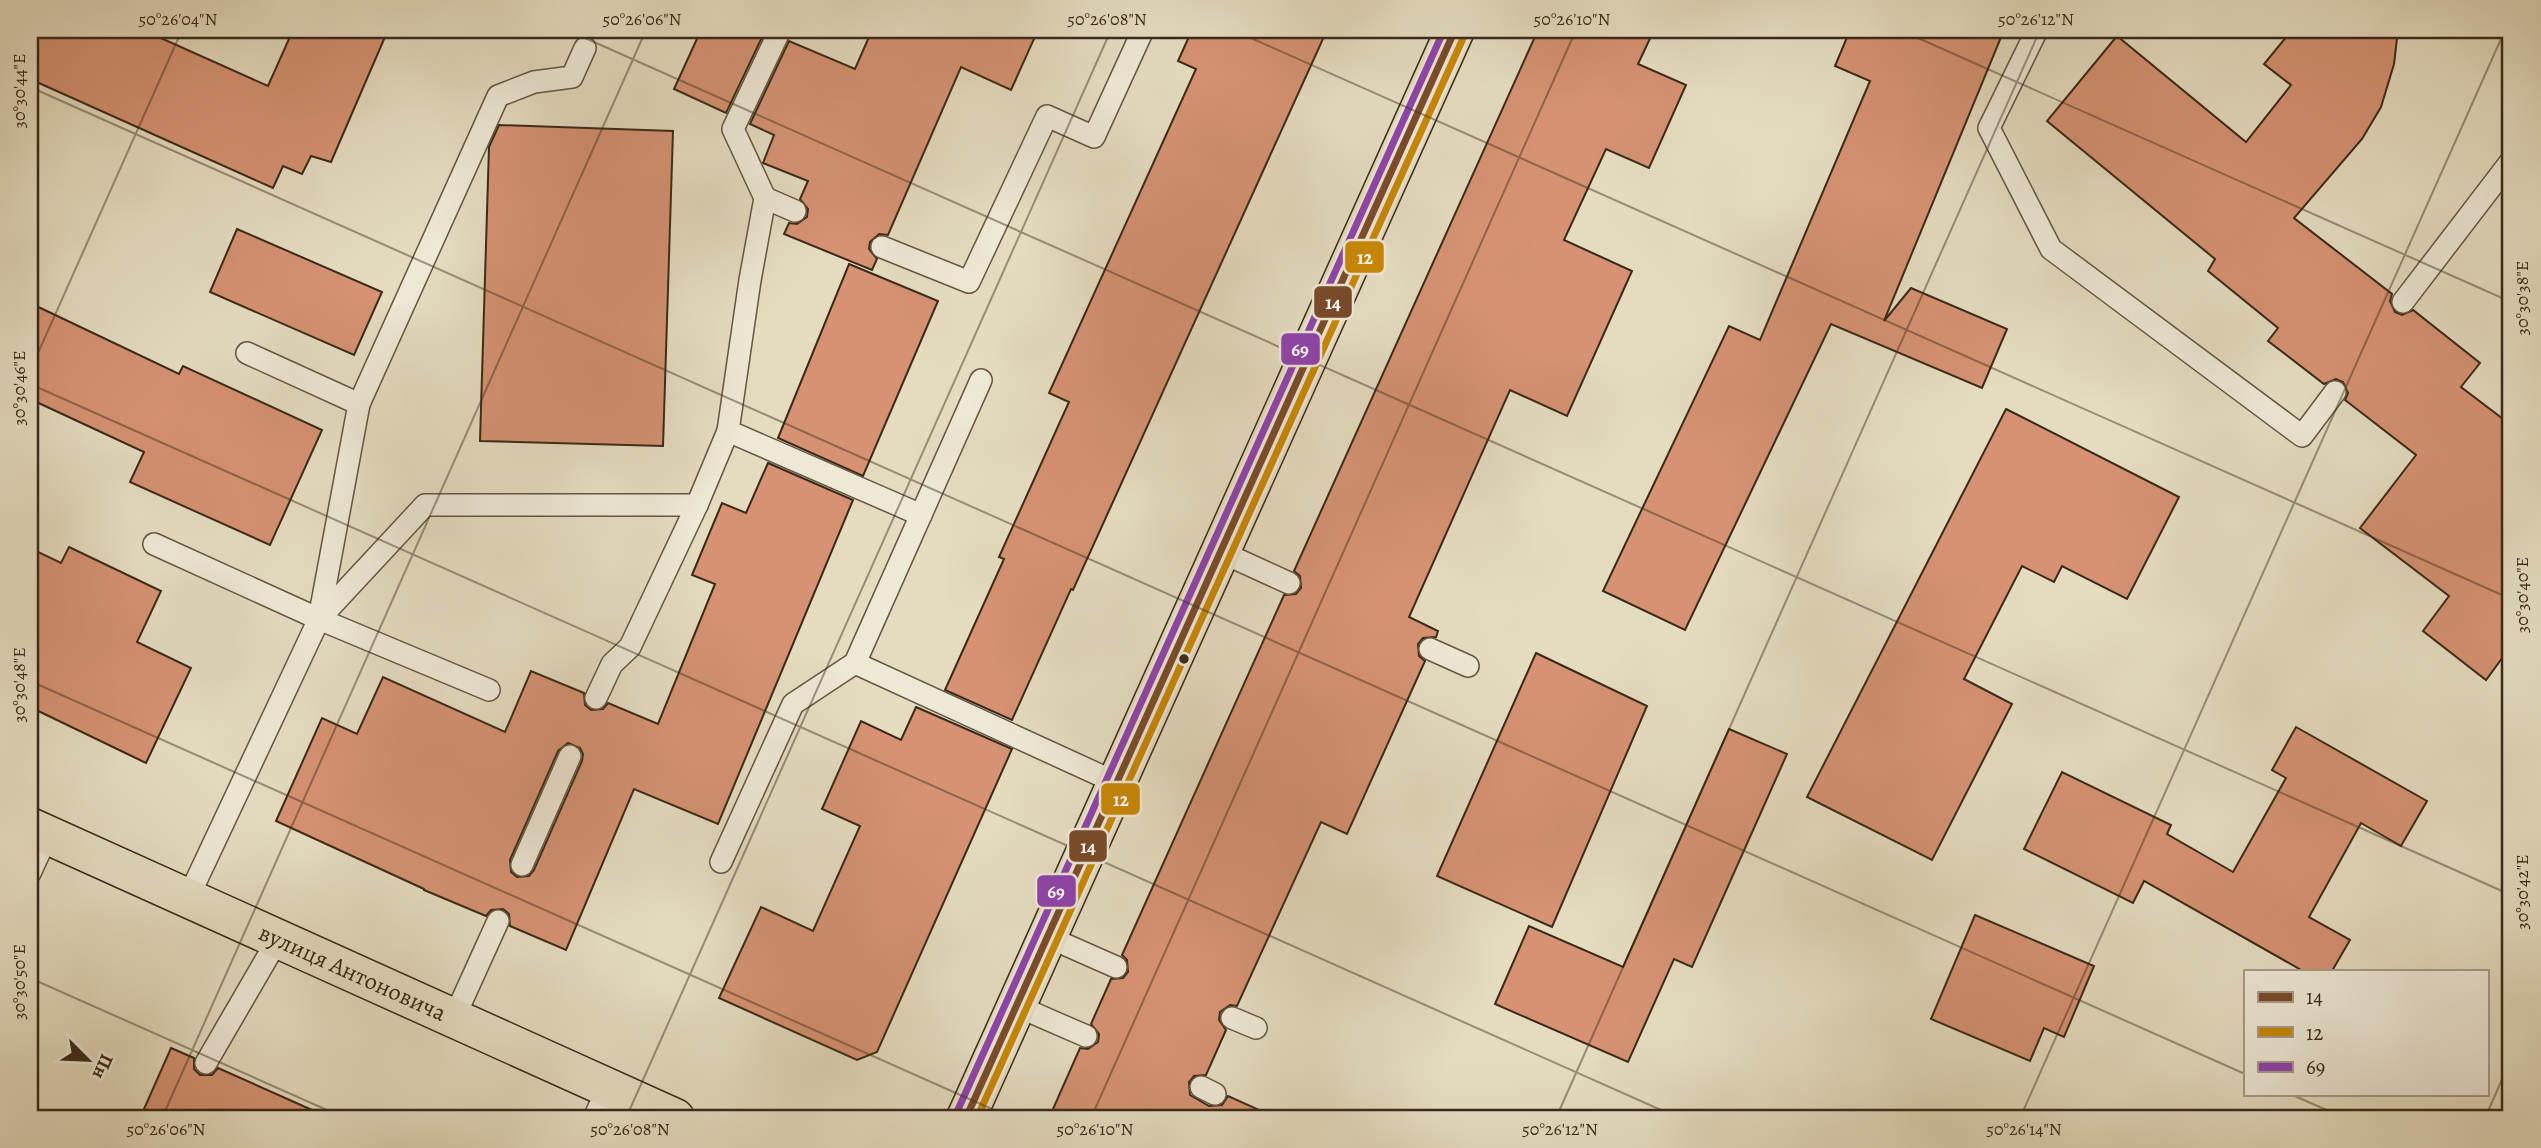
<svg xmlns="http://www.w3.org/2000/svg" width="2541" height="1148" font-family="Alegreya,serif">
	<style>
		.building { fill: #d69272; stroke: #392a18; stroke-width: 2; fill-rule: evenodd }
		.lines { fill: none; stroke-linecap: round; stroke-linejoin: round }
		.service-casing { stroke: #645642; stroke-width: 24 }
		.primary-casing { stroke: #392a18; stroke-width: 41 }
		.service { stroke: #eee8d6; stroke-width: 21 }
		.primary { stroke: #e5dcc0; stroke-width: 38 }
		.bus-1-casing { stroke: #eee8d6; stroke-width: 12 }
		.bus-2-casing { stroke: #eee8d6; stroke-width: 12 }
		.bus-3-casing { stroke: #eee8d6; stroke-width: 12 }
		.bus-1 { stroke: #7a4b2a; stroke-width: 7 }
		.bus-2 { stroke: #c88706; stroke-width: 7 }
		.bus-3 { stroke: #8e44ad; stroke-width: 7 }
		.ticks { fill: none; stroke: #392a18; stroke-width: 2; stroke-opacity: 0.45 }
		.bus-dot { fill: #392a18; stroke: #eee8d6; stroke-width: 2.5 }
		.labels { text-anchor: middle; dominant-baseline: central; stroke-width: 5; stroke-linejoin: round; paint-order: stroke }
		.street-label { font-size: 24px; fill: #392a18; stroke: #eee8d6 }
		.line-badge { stroke: #eee8d6; stroke-width: 2.5 }
		.badge-label { font-size: 19px; text-anchor: middle; font-weight: bold; fill: #fff }
		.neatline { fill: none; stroke: #392a18; stroke-width: 2.5 }
		.ticks-label { font-size: 18px; text-anchor: middle; fill: #392a18 }
	</style>
	<rect width="100%" height="100%" fill="#e5dcc0"/>
	<filter id="stains"><feTurbulence type="fractalNoise" baseFrequency=".00286" numOctaves="4"/><feColorMatrix values="0 0 0 0 .2 0 0 0 0 .09 0 0 0 0 .02 0 0 0 .5 -.17"/></filter>
	<radialGradient id="worn" r=".72"><stop offset=".6" stop-color="#630" stop-opacity="0"/><stop offset="1" stop-color="#630" stop-opacity=".3"/></radialGradient>
	<!-- building -->
	<g class="building">
		<polygon points="30,30 143,30 268,86 293,30 388,30 331,162 311,156 302,174 283,166 273,188 30,79"/>
		<polygon points="701,30 765,31 726,113 674,89"/>
		<polygon points="872,30 1038,30 1011,90 961,67 888,235 879,234 870,242 869,249 877,259 872,270 784,234 789,223 797,224 807,217 808,209 800,199 808,181 763,163 774,135 750,124 789,41 855,69"/>
		<polygon points="1192,30 1327,30 1073,590 1071,589 1012,720 945,690 1004,559 999,557 1069,402 1049,393 1196,69 1178,61"/>
		<polygon points="1538,30 1654,30 1638,64 1686,85 1649,168 1606,149 1564,240 1632,271 1567,416 1510,390 1409,617 1438,631 1436,637 1423,638 1418,644 1419,656 1425,661 1347,834 1321,822 1237,1006 1230,1005 1220,1012 1219,1020 1226,1030 1206,1075 1194,1076 1189,1082 1190,1095 1209,1106 1222,1105 1228,1096 1277,1118 1049,1118 1080,1048 1088,1049 1098,1042 1099,1034 1091,1024 1111,979 1123,978 1128,972 1127,960 1122,955 1284,595 1296,594 1301,588 1300,576 1294,571"/>
		<polygon points="1850,30 2004,30 1884,321 1911,288 2007,329 1982,388 1831,324 1685,630 1603,591 1729,326 1760,340 1870,81 1835,66"/>
		<polygon points="2292,30 2398,30 2394,64 2381,107 2362,139 2294,218 2392,294 2390,301 2395,312 2402,315 2413,310 2480,363 2461,387 2511,425 2511,646 2486,680 2423,631 2449,596 2360,528 2416,455 2345,400 2348,393 2343,382 2336,379 2324,384 2268,341 2278,328 2208,271 2215,259 2047,121 2117,36 2246,142 2291,85 2264,64"/>
		<polygon points="499,125 673,131 663,446 480,441 489,147"/>
		<polygon points="237,229 382,292 354,355 210,292"/>
		<polygon points="849,264 938,301 863,476 778,438"/>
		<polygon points="30,303 179,374 183,366 322,430 270,545 130,482 144,452 30,399"/>
		<polygon points="2006,409 2179,497 2127,599 2062,566 2054,582 2022,566 1964,679 2012,704 1932,860 1807,797"/>
		<path d="M768,463L853,500L718,824L634,789L566,950L510,926L509,914L503,909L491,910L486,916L424,890V889L276,821L322,718L357,734L383,677L505,732L531,671L584,693L585,705L591,710L603,709L608,703L658,724L715,584L692,575L722,503L746,513ZM568,743L580,748L583,754L582,761L534,870L529,876L517,877L511,872L510,860L558,751Z"/>
		<polygon points="69,547 161,591 137,642 191,668 146,763 30,707 30,548 61,563"/>
		<polygon points="1536,653 1647,706 1552,927 1437,876"/>
		<polygon points="916,707 1012,749 877,1052 857,1060 719,998 761,907 813,931 860,826 822,809 861,721 901,740"/>
		<polygon points="2296,727 2427,801 2401,846 2361,823 2309,917 2350,940 2332,971 2303,971 2144,881 2133,903 2024,849 2062,772 2171,825 2167,834 2233,872 2286,778 2272,770"/>
		<polygon points="1729,729 1787,754 1692,967 1674,959 1628,1062 1495,1004 1529,926 1623,967"/>
		<polygon points="1975,915 2094,966 2064,1037 2044,1028 2030,1061 1931,1019"/>
		<polygon points="171,1048 194,1058 194,1069 200,1075 212,1075 218,1068 330,1118 140,1118"/>
	</g>
	<g class="lines">
		<!-- service casing -->
		<g class="service-casing">
			<g id="service">
				<polyline points="2037,30 1989,128 2051,249 2302,436 2335,392"/>
				<polyline points="765,198 795,211"/>
				<polyline points="882,247 969,282 1047,116 1094,137 1143,30"/>
				<polyline points="2403,302 2511,161"/>
				<polyline points="359,404 498,96 534,82 572,77 585,48"/>
				<polyline points="728,431 921,515"/>
				<polyline points="154,544 319,619 489,690"/>
				<polyline points="1221,552 1289,583"/>
				<polyline points="319,619 425,505 697,505"/>
				<polyline points="1430,649 1468,666"/>
				<polyline points="855,663 1117,783"/>
				<polyline points="596,698 612,664 630,647 697,505 728,431 750,280 765,198 733,129 780,30"/>
				<polyline points="721,862 793,704 855,663 981,380"/>
				<polyline points="522,865 570,756"/>
				<polyline points="30,873 47,836"/>
				<polyline points="188,898 319,619 359,404 247,353"/>
				<polyline points="1048,937 1116,967"/>
				<polyline points="1017,1006 1086,1036"/>
				<polyline points="454,1018 498,921"/>
				<polyline points="1232,1018 1256,1028"/>
				<polyline points="206,1063 278,939"/>
				<polyline points="1201,1087 1215,1094"/>
				<polyline points="594,1118 608,1088"/>
			</g>
		</g>
		<!-- primary casing -->
		<g class="primary-casing">
			<g id="primary">
				<path id="s1" d="M30,827L675,1118"/>
				<polyline points="966,1118 1455,30"/>
			</g>
		</g>
		<!-- service -->
		<use href="#service" class="service"/>
		<!-- primary -->
		<use href="#primary" class="primary"/>
		<!-- bus-1 casing -->
		<g class="bus-1-casing">
			<polyline id="bus-1" points="966,1118 1455,30"/>
		</g>
		<!-- bus-2 casing -->
		<g class="bus-2-casing">
			<polyline id="bus-2" points="977,1118 1465,34"/>
		</g>
		<!-- bus-3 casing -->
		<g class="bus-3-casing">
			<polyline id="bus-3" points="956,1114 1444,30"/>
		</g>
		<!-- bus-1 -->
		<use href="#bus-1" class="bus-1"/>
		<!-- bus-2 -->
		<use href="#bus-2" class="bus-2"/>
		<!-- bus-3 -->
		<use href="#bus-3" class="bus-3"/>
	</g>
	<!-- ticks -->
	<path class="ticks" d="M567,30L2511,895M1233,30L2511,599M1900,30L2511,302M30,87L2245,1074M30,371L182,30M30,384L1679,1118M30,681L1012,1118M30,978L345,1118M2290,1094L2345,1118M162,1118L646,30M626,1118L1111,30M1091,1118L1576,30M1556,1118L2040,30M2020,1118L2505,30M2485,1118L2511,1059"/>
	<!-- markers -->
	<circle class="bus-dot" cx="1184" cy="659" r="6"/>
	<g class="labels">
		<!-- street labels -->
		<g class="street-label">
			<text stroke="none"><textPath href="#s1" startOffset="354">вулиця Антоновича</textPath></text>
		</g>
	</g>
	<g class="line-badge">
		<rect x="1344" y="240" width="41" height="34" rx="7" fill="#c88706"/>
		<rect x="1313" y="285" width="40" height="34" rx="7" fill="#7a4b2a"/>
		<rect x="1280" y="332" width="41" height="34" rx="7" fill="#8e44ad"/>
		<rect x="1100" y="782" width="41" height="34" rx="7" fill="#c88706"/>
		<rect x="1068" y="829" width="40" height="34" rx="7" fill="#7a4b2a"/>
		<rect x="1036" y="874" width="41" height="34" rx="7" fill="#8e44ad"/>
	</g>
	<g class="badge-label">
		<text x="1365" y="264">12</text>
		<text x="1333" y="309">14</text>
		<text x="1300" y="356">69</text>
		<text x="1121" y="806">12</text>
		<text x="1088" y="853">14</text>
		<text x="1056" y="898">69</text>
	</g>
	<!-- margin -->
	<rect width="2541" height="1148" fill="none" stroke="#e5dcc0" stroke-width="77"/>
	<!-- legend -->
	<rect x="2244" y="970" width="245" height="126" fill="#eee8d6" stroke="#a69c8a" stroke-width="2"/>
	<rect x="2258" y="992" width="35" height="10" fill="#7a4b2a" stroke="#a69c8a" stroke-width="2"/>
	<text x="2306" y="1004" font-size="21" fill="#392a18">14</text>
	<rect x="2258" y="1027" width="35" height="10" fill="#c88706" stroke="#a69c8a" stroke-width="2"/>
	<text x="2306" y="1040" font-size="21" fill="#392a18">12</text>
	<rect x="2258" y="1062" width="35" height="10" fill="#8e44ad" stroke="#a69c8a" stroke-width="2"/>
	<text x="2306" y="1074" font-size="21" fill="#392a18">69</text>
	<!-- north arrow -->
	<g transform="translate(88 1060) rotate(114)" stroke="#eee8d6" stroke-width="5" paint-order="stroke">
	<path d="M0-5L12 26L0 18L-12 26Z" fill="#392a18"/>
	<text y="-10" font-size="19" font-weight="bold" text-anchor="middle" fill="#392a18">Пн</text>
	</g>
	<rect x="38" y="38" width="2464" height="1072" class="neatline"/>
	<g class="ticks-label">
		<text x="178" y="25">50°26'04"N</text>
		<text x="642" y="25">50°26'06"N</text>
		<text x="1107" y="25">50°26'08"N</text>
		<text x="1572" y="25">50°26'10"N</text>
		<text x="2036" y="25">50°26'12"N</text>
		<text transform="translate(19 91) rotate(-90)" y="6">30°30'44"E</text>
		<text transform="translate(2522 298) rotate(-90)" y="6">30°30'38"E</text>
		<text transform="translate(19 388) rotate(-90)" y="6">30°30'46"E</text>
		<text transform="translate(2522 595) rotate(-90)" y="6">30°30'40"E</text>
		<text transform="translate(19 685) rotate(-90)" y="6">30°30'48"E</text>
		<text transform="translate(2522 892) rotate(-90)" y="6">30°30'42"E</text>
		<text transform="translate(19 982) rotate(-90)" y="6">30°30'50"E</text>
		<text x="166" y="1135">50°26'06"N</text>
		<text x="630" y="1135">50°26'08"N</text>
		<text x="1095" y="1135">50°26'10"N</text>
		<text x="1560" y="1135">50°26'12"N</text>
		<text x="2024" y="1135">50°26'14"N</text>
	</g>
	<rect width="100%" height="100%" filter="url(#stains)"/>
	<rect width="100%" height="100%" fill="url(#worn)"/>
</svg>
